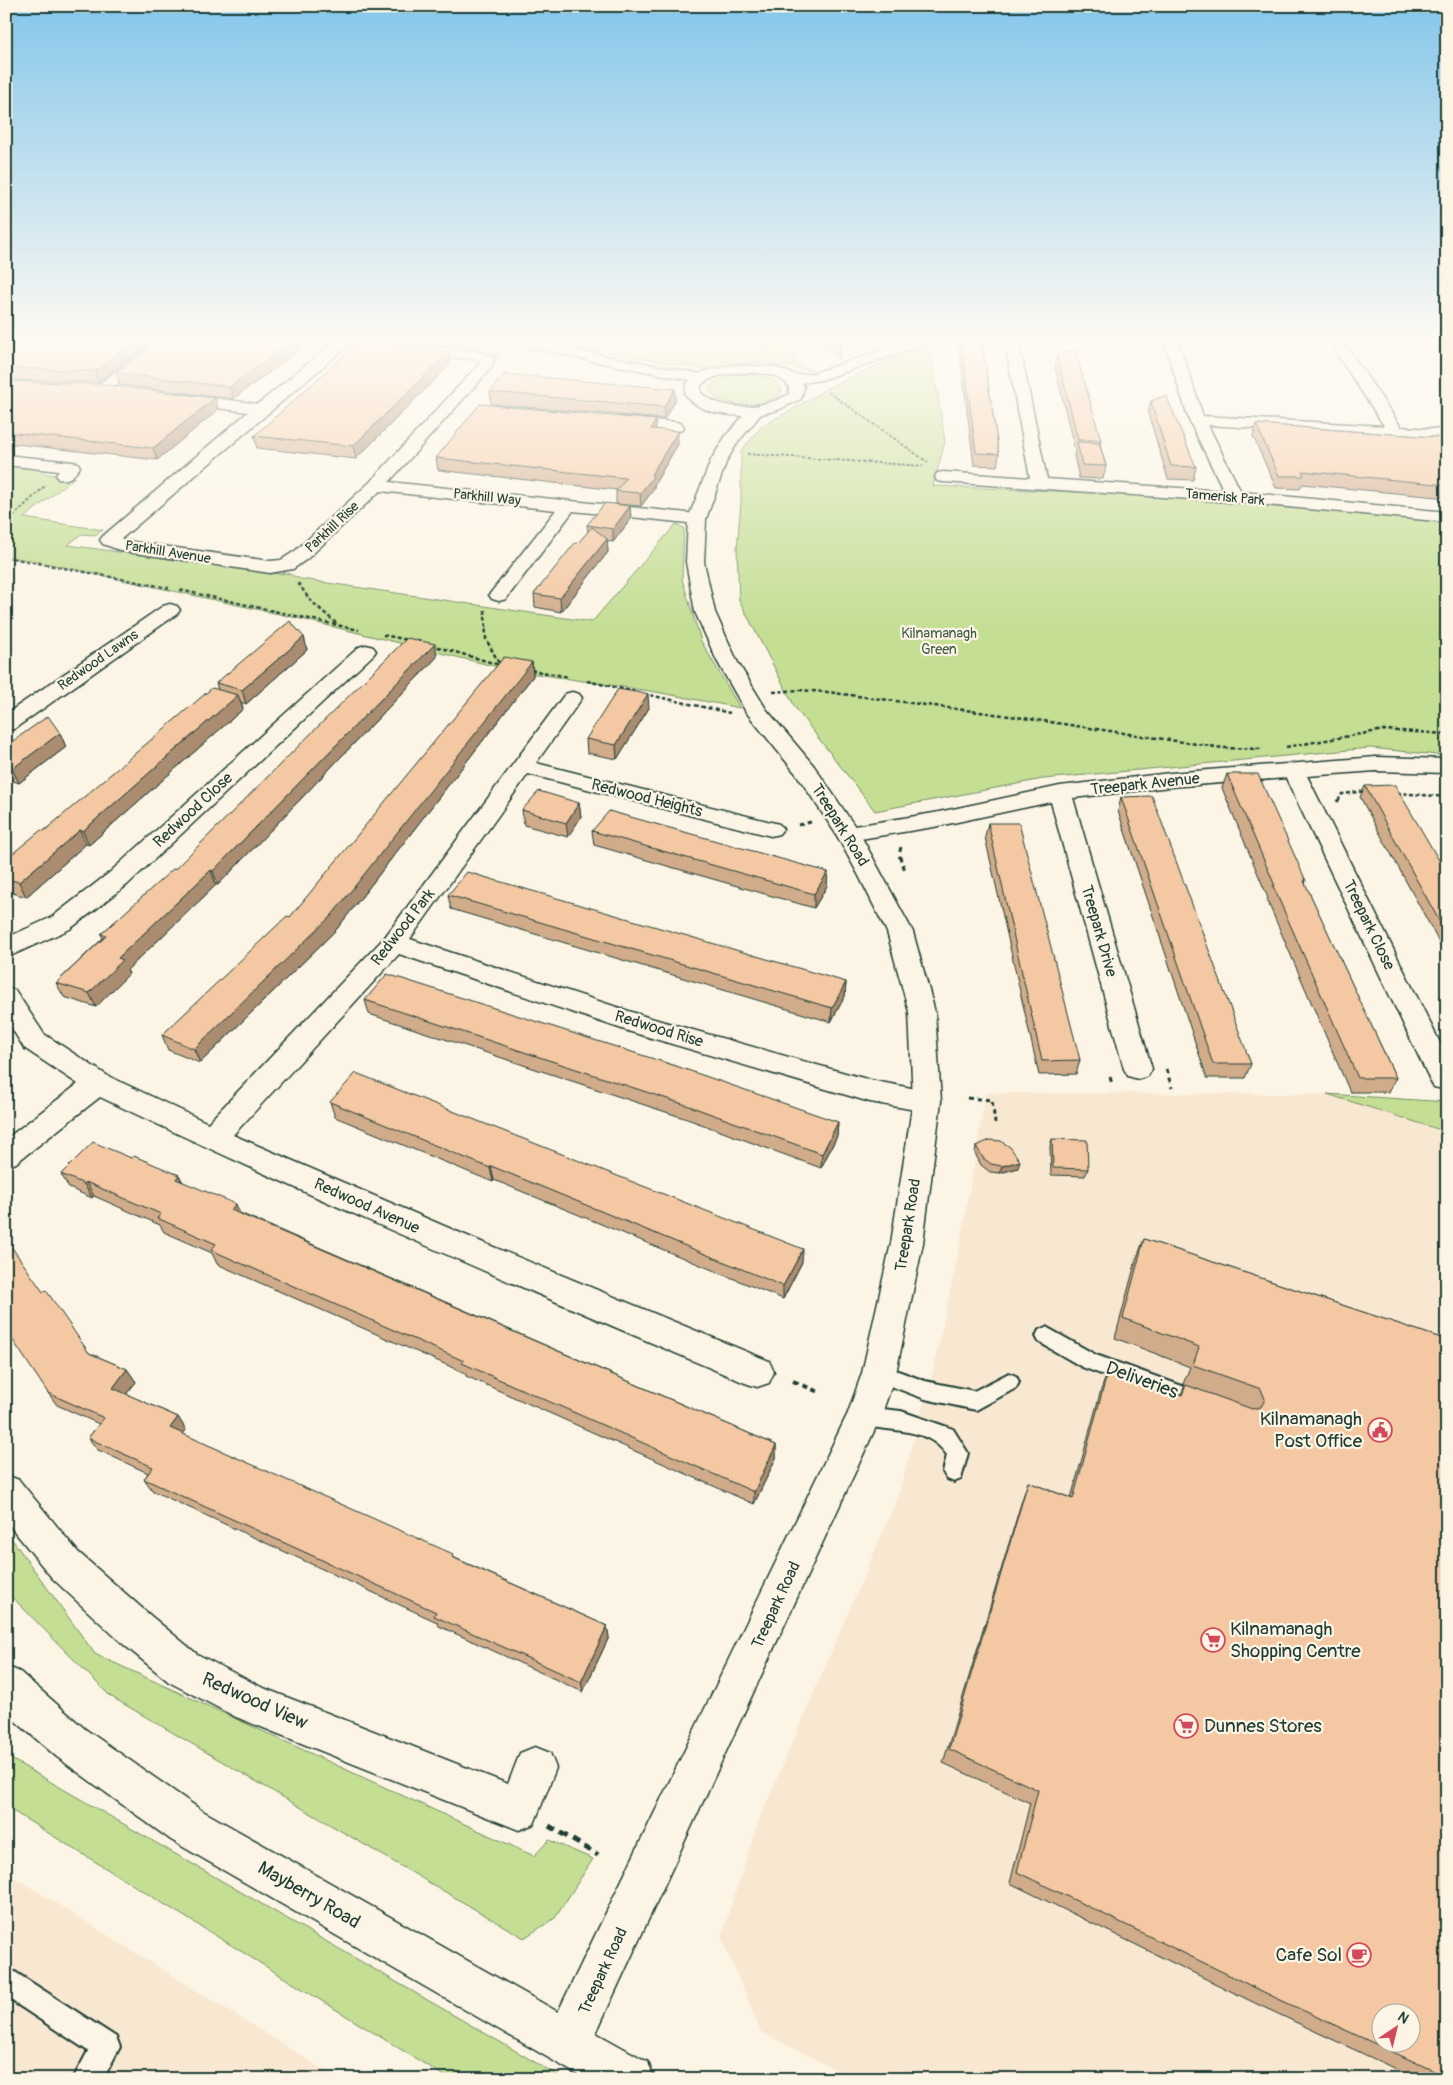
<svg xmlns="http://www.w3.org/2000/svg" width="1453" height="2085" font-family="Pangolin,sans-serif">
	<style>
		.built { fill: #f9e8d1; fill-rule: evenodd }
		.green { fill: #c4de94; stroke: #728e64 }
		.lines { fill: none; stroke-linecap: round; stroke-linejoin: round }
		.lane-casing { stroke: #1f3d34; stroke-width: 4 }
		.street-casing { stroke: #1f3d34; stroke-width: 3 }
		.secondary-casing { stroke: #1f3d34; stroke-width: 3 }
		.path-far4 { stroke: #1f3d34; stroke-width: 2; stroke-dasharray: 3 2; stroke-linecap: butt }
		.path-far3 { stroke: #1f3d34; stroke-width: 2.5; stroke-dasharray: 4 2.5; stroke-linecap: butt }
		.path-far2 { stroke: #1f3d34; stroke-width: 3; stroke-dasharray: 5 4; stroke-linecap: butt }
		.path-far1 { stroke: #1f3d34; stroke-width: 4; stroke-dasharray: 6 4.5; stroke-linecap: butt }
		.path { stroke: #1f3d34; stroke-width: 5; stroke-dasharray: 8 5.5; stroke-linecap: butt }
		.lane { fill: #fcf5e5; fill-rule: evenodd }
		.street { fill: #fcf5e5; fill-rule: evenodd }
		.secondary { fill: #fcf5e5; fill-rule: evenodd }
		.wall { fill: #d1ac8b; stroke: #1f3d34 }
		.shaded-wall { fill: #aa8c71; stroke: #1f3d34 }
		.building { fill: #f3c8a2; stroke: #1f3d34; fill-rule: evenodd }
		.labels { text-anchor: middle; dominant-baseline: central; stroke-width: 4.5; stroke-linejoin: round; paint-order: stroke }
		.far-street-label { font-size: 14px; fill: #1f3d34; stroke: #fcf5e5 }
		.far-park-label { font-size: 14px; fill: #405d47; stroke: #fcf5e5 }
		.street-label { font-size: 16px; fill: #1f3d34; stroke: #fcf5e5 }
		.near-street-label { font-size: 19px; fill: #1f3d34; stroke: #fcf5e5 }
		.near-poi-label { font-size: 19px; fill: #1f3d34; stroke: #fcf5e5; text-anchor: end }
	</style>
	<rect width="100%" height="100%" fill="#fcf5e5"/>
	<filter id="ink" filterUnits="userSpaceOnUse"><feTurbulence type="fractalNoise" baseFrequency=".02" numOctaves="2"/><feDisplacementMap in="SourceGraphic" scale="10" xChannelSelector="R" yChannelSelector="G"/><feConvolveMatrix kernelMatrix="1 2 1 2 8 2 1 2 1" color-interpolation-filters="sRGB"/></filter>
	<g filter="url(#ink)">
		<!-- built -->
		<g class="built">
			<path d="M986,1093L1327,1094L1447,1133V2079H854L761,2032L721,1937L757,1825L897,1499L934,1367L961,1239ZM1380,2012H1410V2042H1380Z"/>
			<polygon points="6,1872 339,2079 6,2079"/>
		</g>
		<!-- green -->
		<g class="green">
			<polygon points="360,338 485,338 507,343 498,358 486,352 357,340"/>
			<polygon points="563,338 581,341 730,347 734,338 796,338 793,359 801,366 815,371 758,362 726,365 710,370 574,346 562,342"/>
			<polygon points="930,345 945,442 933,486 1123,494 1447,522 1447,756 1370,748 1043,779 875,811 796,709 739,600 737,548 741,503 741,451 762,426 795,408 829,387 894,358"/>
			<path d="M736,375C749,375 780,374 782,392C769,408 720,410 709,390C713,379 726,377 736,375Z"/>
			<polygon points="6,465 32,467 47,474 75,477 24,518 103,530 95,535 81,534 68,545 279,574 287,573 301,579 592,622 676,524 684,528 682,579 701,641 740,708 656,692 510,670 297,618 31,560 6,558"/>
			<polygon points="1327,1094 1447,1102 1447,1132"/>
			<polygon points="6,1531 95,1654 534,1856 549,1840 593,1859 555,1918 524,1938 110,1696 6,1591"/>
			<polygon points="6,1756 564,2079 449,2079 6,1807"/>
		</g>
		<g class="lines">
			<!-- lane casing -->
			<g class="lane-casing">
				<g id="lane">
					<polygon points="1046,1327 1096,1355 1207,1395 1210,1402 1207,1409 1200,1411 1082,1367 1039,1342 1036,1336 1039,1330"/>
					<polygon points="879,1364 925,1381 974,1391 1009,1373 1016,1376 1019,1382 1016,1388 976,1410 925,1399 872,1379 869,1373 872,1367"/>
					<path d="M864,1407L901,1411L953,1429L968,1453L961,1479L954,1482L947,1479L943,1472L947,1455C926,1424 887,1434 857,1423L854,1416L857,1409Z"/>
					<polygon points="6,1968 15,1972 116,2037 120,2047 103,2079 73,2079 88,2051 6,1997"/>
				</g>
			</g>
			<!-- street casing -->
			<g class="street-casing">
				<g id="street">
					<polygon points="159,338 175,338 107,392 97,392 94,389 97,386"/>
					<path d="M339,338L474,351L492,356L494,359L492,367L389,482L697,514L703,515L706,519L703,523L697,524L573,511L506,599L499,601L492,599L489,595L556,510L380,491L307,559L293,569L270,573L122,551L103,544L100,540L103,536L248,412L178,403L173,401L170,398L173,395L178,393L258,404ZM347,346L472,359L480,361V363L370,482L295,551L281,560L270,561L126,541L121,539Z"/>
					<polygon points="503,338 527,338 581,351 700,374 705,375 707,378 705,381 700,382 581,359 505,341"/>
					<polygon points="869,338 884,338 898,350 896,353 886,353"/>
					<polygon points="1163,338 1177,338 1203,416 1384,426 1328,340 1329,338 1341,338 1401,427 1447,430 1447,440 1208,425 1241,492 1447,512 1447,522 1235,502 943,482 937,481 935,477 937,473 943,472 1030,478 1005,344 1007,341 1017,341 1019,344 1047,479 1224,491 1189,420"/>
					<polygon points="618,417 676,422 682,424 684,427 682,430 676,432 612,425 610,422 612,419"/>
					<path d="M6,455L72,462L78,463L80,467C74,476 69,481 58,479L56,475L59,471L6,465Z"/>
					<polygon points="170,604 177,606 180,610 177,614 14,729 6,730 6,714 163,606"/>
					<polygon points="366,645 373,647 376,651 373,655 127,885 70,929 6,958 6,938 52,917 109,873 359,647"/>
					<path d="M572,692L579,694L582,698L536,763L779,824L783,829L779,834L771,836L528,774L410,939L647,1017L870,1080L937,1093L941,1101L937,1109L927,1112L870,1102L631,1032L399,954L233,1135L479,1241L769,1361L774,1372L769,1383L757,1387L745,1383C529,1290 312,1199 100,1097L16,1163L6,1167V1139L78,1084L24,1048L6,1019V988L15,990L44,1034L108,1076L208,1123L385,937L565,694Z"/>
					<polygon points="1376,757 1447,759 1447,773 1376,771 1307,776 1447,1057 1447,1090 1434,1087 1430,1080 1286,778 1170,787 1073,798 1152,1069 1148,1076 1138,1079 1128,1076 1124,1069 1051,802 934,827 848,841 840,839 836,834 840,829 848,827 934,813 1060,786 1170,773"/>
					<polygon points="6,1475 19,1480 78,1552 151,1616 197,1654 261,1687 508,1784 520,1753 535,1747 550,1753 556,1768 534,1824 519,1830 236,1717 169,1682 123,1644 52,1578 6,1521"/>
				</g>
			</g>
			<!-- secondary casing -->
			<g class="secondary-casing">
				<path id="secondary" d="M917,338H937L935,341L821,380L802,383L804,387L801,399L778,410L761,414L738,442L727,460L706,519L704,562L715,612L737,661L766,709L814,766L860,834L913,932L935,1012L941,1101L923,1243L896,1373L881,1416L596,2033L648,2062L654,2079H585L171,1840L57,1757L6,1713V1666L20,1672L85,1729L201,1810L558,2012L848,1413L862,1373L891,1243L913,1101L909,1012L887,932L859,876L836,834L797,775L746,712L717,661L695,612L686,562L688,519L711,460L725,437L743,416C722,415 698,412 685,394L686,384L702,372L733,365L774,367L796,375L814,373ZM733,373C750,373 779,370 789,387V394C763,409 725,413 701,393V385C711,377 721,375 733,373Z"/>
			</g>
			<!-- path-far4 -->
			<g class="path-far4">
				<polyline points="766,352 769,338"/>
				<polyline points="828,392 929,463"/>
				<polyline points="747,454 923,466"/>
				<polyline points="6,523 46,485"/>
			</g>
			<!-- path-far3 -->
			<g class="path-far3">
				<polyline points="6,557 169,588"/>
				<polyline points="298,583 310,600 338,625"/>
				<polyline points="180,590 359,630"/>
				<polyline points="485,610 486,639 500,665"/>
				<polyline points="383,635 408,640"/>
				<polyline points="431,645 500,665"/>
				<polyline points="531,670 569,677"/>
				<polyline points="587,681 730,713"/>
				<polyline points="773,692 798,690 827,692 1010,716 1223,748 1263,749"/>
				<polyline points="1286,747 1384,730 1447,734"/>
				<polyline points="1397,793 1447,797"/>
				<polyline points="1338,801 1342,794 1366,791"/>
			</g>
			<!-- path-far2 -->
			<g class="path-far2">
				<polyline points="1337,802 1338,800"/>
				<polyline points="798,825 811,822"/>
				<polyline points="901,847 899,855 905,870"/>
				<polyline points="1166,1069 1172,1088"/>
				<polyline points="1110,1077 1112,1084"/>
				<polyline points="967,1098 992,1100 995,1123"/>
			</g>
			<!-- path-far1 -->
			<polyline class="path-far1" points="793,1381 821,1393"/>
			<!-- path -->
			<g class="path">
				<polyline points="549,1826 598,1855"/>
				<polyline points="1247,2079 1248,2072"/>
			</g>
			<!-- lane -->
			<use href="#lane" class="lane"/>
			<!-- street -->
			<use href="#street" class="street"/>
			<!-- secondary -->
			<use href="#secondary" class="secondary"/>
		</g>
		<!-- wall -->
		<g class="wall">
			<polygon points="6,338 156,338 98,382 6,380"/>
			<polygon points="161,338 311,338 299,348 299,350 233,399 120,385 116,373"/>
			<polygon points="816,338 842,338 839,360"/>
			<polygon points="958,338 981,338 999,454 997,466 974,465"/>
			<polygon points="1057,355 1101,440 1100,445 1106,466 1103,479 1079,478 1074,455 1075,451 1055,367"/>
			<polygon points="450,364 356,459 257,448 254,436"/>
			<polygon points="6,381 215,398 218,410 157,460 16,444 6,444"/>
			<polygon points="675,389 675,401 664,419 491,404 490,392"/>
			<polygon points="1151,401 1196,467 1193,480 1168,479 1148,413"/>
			<polygon points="1256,424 1447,438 1447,498 1302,484 1300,489 1276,488 1253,436"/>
			<polygon points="656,430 678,444 654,485 654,489 641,506 616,504 616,491 617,490 438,470 436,458"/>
			<polygon points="630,506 631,519 613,542 607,541 608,552 561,612 535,607 534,594 588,532 587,525"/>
			<polygon points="304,637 307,650 246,704 241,702 243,709 89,845 86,844 26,897 6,891 6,859 44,831 218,690 216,683"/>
			<polygon points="437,657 218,885 216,885 127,970 129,974 96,1007 64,997 56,983 103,938 101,934 175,869"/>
			<polygon points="532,662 533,676 336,930 200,1063 168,1050 162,1035 290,917"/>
			<polygon points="649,708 617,759 587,753 586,739"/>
			<polygon points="60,733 66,747 19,783 6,779 6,746"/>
			<polygon points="1227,774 1306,881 1305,884 1396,1078 1388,1092 1350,1092 1267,900 1268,898 1222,788"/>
			<polygon points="1365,786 1447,874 1447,959 1432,929 1360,797"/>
			<polygon points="1121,797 1251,1064 1245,1078 1207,1078 1118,811"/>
			<polygon points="579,803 581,817 568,837 524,825 522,810"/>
			<polygon points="988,823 1080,1060 1076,1074 1039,1075 985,837"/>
			<polygon points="592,831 828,872 827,886 814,908 594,845"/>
			<polygon points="448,895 846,982 845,996 831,1022 451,909"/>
			<polygon points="365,1000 838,1122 837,1136 821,1168 690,1120 369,1014"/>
			<polygon points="330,1102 802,1262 783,1299 494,1180 493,1182 335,1117"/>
			<polygon points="1052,1139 1088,1169 1085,1176 1051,1175 1050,1146"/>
			<polygon points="976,1146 1018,1168 1000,1173 990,1172 981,1165 975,1153"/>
			<polygon points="131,1158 179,1175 183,1182 240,1213 776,1445 776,1458 754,1504 466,1376 465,1373 217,1264 212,1253 164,1232 160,1225 94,1196 92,1198 69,1188 61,1174"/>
			<polygon points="1144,1239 1447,1340 1447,2079 1417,2079 1259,2005 1010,1883 1030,1803 943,1763 1022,1500 1028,1482 1071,1498 1101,1390 1108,1371 1181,1394 1185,1385 1183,1384 1190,1367 1115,1338 1136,1260"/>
			<polygon points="43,1292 89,1353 127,1369 136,1382 126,1394 178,1417 186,1430 183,1434 455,1558 607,1626 609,1637 583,1692 439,1626 437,1622 153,1491 144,1479 148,1473 98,1450 88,1438 99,1424 57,1405 48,1393"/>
		</g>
		<!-- shaded-wall -->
		<g class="shaded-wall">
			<polygon points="138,338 156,338 98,382 95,371"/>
			<polygon points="294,338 311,338 299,348 299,350 233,399 230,387"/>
			<polygon points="841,338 842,338 839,360 840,348"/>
			<polygon points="449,352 450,364 356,459 353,446"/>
			<polygon points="675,389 675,401 664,419 664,407"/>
			<polygon points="215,398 218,410 157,460 153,448"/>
			<polygon points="656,420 656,432 651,429"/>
			<polygon points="678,431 678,444 654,485 654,489 641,506 640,493"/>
			<polygon points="630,506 631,519 613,542 613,529"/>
			<polygon points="607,539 608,552 561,612 560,598"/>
			<polygon points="304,637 307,650 246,704 242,690"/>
			<polygon points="435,644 437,657 218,885 213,871"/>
			<polygon points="532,662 533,676 336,930 200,1063 194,1049"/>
			<polygon points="648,694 649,708 617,759 616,745"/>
			<polygon points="238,695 243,709 89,845 83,831"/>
			<polygon points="60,733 66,747 19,783 12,769"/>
			<polygon points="579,803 581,817 568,837 566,823"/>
			<polygon points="80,830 86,844 26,897 19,882"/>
			<polygon points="211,870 216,885 127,970 129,974 96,1007 89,993 118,958"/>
			<polygon points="828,872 827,886 814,908 814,894"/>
			<polygon points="846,982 845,996 831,1022 832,1008"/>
			<polygon points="838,1122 837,1136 821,1168 822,1154"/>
			<polygon points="1020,1161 1018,1168 1000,1173 1002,1166"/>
			<polygon points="491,1166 494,1180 493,1182 490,1168"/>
			<polygon points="179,1175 186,1189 176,1179"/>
			<polygon points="86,1182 94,1196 92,1198 84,1184"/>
			<polygon points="236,1204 242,1218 231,1210"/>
			<polygon points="803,1249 802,1262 783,1299 783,1286"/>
			<polygon points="127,1369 136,1382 121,1401 113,1388"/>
			<polygon points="178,1417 186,1430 178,1441 170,1428"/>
			<polygon points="776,1445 776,1458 754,1504 754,1492"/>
			<polygon points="607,1626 609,1637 583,1692 581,1682"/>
		</g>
		<!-- building -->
		<g class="building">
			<polygon points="6,338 138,338 95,371 6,368"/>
			<polygon points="161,338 297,338 230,387 116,373"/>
			<polygon points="829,338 841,338 840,348"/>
			<polygon points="961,338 981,338 999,454 976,453"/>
			<polygon points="357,344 449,352 353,446 254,436"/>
			<polygon points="1075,350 1101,440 1078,440 1057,355"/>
			<polygon points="504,374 675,389 664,407 490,392"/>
			<polygon points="6,381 98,384 215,398 153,448 6,432"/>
			<polygon points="1166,395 1196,467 1171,466 1151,401"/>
			<polygon points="480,404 656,420 651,429 678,431 651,475 653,477 640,493 616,491 626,478 436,458"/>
			<polygon points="1256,424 1447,438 1447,485 1302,471 1304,476 1279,476"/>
			<polygon points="1077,442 1099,443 1106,466 1082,465"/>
			<polygon points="605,503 630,506 613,529 587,525"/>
			<polygon points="592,527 607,539 560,598 534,594 575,543 578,543"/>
			<polygon points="290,621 304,637 242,690 216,683"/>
			<polygon points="407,638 435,644 213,871 211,870 118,958 123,960 89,993 56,983 106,936 101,934 173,869 175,869"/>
			<polygon points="504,657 532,662 332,915 194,1049 162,1035 287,916 290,917"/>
			<polygon points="212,688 238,695 83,831 80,830 19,882 6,879 6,859 41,830 44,831"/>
			<polygon points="618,689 648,694 616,745 586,739"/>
			<polygon points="48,716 60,733 12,769 6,767 6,746"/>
			<polygon points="1227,774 1258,774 1306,881 1304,881 1396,1078 1358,1078 1273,886 1275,886"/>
			<polygon points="1395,785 1447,874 1447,935 1365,786"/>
			<polygon points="539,791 579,803 566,823 522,810"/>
			<polygon points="1152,796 1251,1064 1213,1064 1121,797"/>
			<polygon points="609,811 828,872 814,894 592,831"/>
			<polygon points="988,823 1019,823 1080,1060 1042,1061"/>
			<polygon points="467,872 846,982 832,1008 448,895"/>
			<polygon points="387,974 673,1065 838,1122 822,1154 689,1106 365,1000"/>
			<polygon points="356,1073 803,1249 783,1286 491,1166 490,1168 330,1102"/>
			<polygon points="1052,1139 1087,1140 1088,1169 1053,1168"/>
			<polygon points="990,1140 1001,1141 1010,1147 1020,1161 1002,1166 991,1164 983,1158 976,1146"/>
			<polygon points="93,1142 131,1158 134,1156 179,1175 176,1179 236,1204 231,1210 776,1445 754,1492 462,1363 464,1361 211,1250 216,1244 157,1218 161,1214 86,1182 84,1184 61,1174"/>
			<polygon points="6,1239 43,1292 46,1290 89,1353 127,1369 113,1388 178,1417 170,1428 453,1554 452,1557 607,1626 581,1682 434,1616 436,1612 144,1479 153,1467 88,1438 104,1418 48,1393 6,1330"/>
			<path d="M1144,1239L1447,1340V2077L1274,1997L1017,1872L1038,1790L949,1749L1028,1482L1073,1499L1108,1371L1182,1395L1186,1385L1252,1409L1261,1407L1265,1399L1261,1389L1193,1365L1199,1347L1123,1318ZM1380,2012H1410V2042H1380Z"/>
		</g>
	</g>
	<!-- sky -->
	<linearGradient id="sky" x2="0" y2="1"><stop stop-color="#85c6ea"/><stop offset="0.54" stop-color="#fefaf3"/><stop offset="1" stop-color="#fefaf3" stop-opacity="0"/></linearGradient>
	<rect width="1453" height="630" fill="url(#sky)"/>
	<!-- icons -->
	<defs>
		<g id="civic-ring" transform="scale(1.25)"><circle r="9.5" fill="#fcf5e5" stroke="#d1495b" stroke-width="1.5"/><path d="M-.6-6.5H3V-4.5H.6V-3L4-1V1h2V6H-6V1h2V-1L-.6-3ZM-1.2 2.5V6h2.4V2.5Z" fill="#d1495b"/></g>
		<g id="supermarket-ring" transform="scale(1.25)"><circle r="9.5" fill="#fcf5e5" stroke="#d1495b" stroke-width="1.5"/><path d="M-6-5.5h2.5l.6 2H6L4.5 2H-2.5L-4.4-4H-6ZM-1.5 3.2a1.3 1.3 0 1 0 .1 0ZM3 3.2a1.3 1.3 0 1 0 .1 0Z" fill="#d1495b"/></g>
		<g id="cafe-ring" transform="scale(1.25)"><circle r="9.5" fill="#fcf5e5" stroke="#d1495b" stroke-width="1.5"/><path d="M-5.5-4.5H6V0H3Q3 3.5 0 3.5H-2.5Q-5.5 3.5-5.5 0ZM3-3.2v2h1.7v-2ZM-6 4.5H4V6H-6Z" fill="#d1495b"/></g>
	</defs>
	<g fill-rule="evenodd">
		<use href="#civic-ring" x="1380" y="1430"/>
		<use href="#supermarket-ring" x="1213" y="1640"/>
		<use href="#supermarket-ring" x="1186" y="1726"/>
		<use href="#cafe-ring" x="1359" y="1955"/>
	</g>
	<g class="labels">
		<!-- far-street labels -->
		<g class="far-street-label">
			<text transform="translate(487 497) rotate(6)">Parkhill Way</text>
			<text transform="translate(1225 497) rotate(5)">Tamerisk Park</text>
			<text transform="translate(332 527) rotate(-43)">Parkhill Rise</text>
			<text transform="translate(168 552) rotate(9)">Parkhill Avenue</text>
			<text transform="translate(98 660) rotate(-35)">Redwood Lawns</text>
		</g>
		<!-- far-park labels -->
		<g class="far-park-label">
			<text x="939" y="633">Kilnamanagh<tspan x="939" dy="16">Green</tspan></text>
		</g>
		<!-- street labels -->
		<g class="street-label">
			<text transform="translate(1145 784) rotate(-6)">Treepark Avenue</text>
			<text transform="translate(647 798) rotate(14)">Redwood Heights</text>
			<text transform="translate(193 810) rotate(-43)">Redwood Close</text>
			<text transform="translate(840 825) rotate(58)">Treepark Road</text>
			<text transform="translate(1369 925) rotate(64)">Treepark Close</text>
			<text transform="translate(403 927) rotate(-52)">Redwood Park</text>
			<text transform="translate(1099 931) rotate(74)">Treepark Drive</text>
			<text transform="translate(659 1029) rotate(17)">Redwood Rise</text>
			<text transform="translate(367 1206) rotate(24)">Redwood Avenue</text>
			<text transform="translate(908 1225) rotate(-81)">Treepark Road</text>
			<text transform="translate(776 1605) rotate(-65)">Treepark Road</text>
			<text transform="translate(603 1971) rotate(-65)">Treepark Road</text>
		</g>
		<!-- near-street labels -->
		<g class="near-street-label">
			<text transform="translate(1142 1380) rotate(20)">Deliveries</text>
			<text transform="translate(255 1701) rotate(24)">Redwood View</text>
			<text transform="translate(309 1895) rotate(30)">Mayberry Road</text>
		</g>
		<!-- near-poi labels -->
		<g class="near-poi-label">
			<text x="1362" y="1419">Kilnamanagh<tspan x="1362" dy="22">Post Office</tspan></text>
			<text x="1230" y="1629" text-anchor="start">Kilnamanagh<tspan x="1230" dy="22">Shopping Centre</tspan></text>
			<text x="1204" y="1726" text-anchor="start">Dunnes Stores</text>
			<text x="1342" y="1955">Cafe Sol</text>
		</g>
	</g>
	<!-- margin -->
	<rect width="1453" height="2085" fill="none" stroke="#fcf5e5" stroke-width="25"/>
	<rect x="12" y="12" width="1428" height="2060" fill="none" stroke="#1f3d34" stroke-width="2" filter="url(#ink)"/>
	<!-- north arrow -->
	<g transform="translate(1396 2028) rotate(35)"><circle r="24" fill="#fcf5e5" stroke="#a4ab9e"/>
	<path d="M0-4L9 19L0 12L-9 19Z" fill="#d1495b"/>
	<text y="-8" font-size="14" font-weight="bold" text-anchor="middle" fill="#1f3d34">N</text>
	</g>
</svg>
